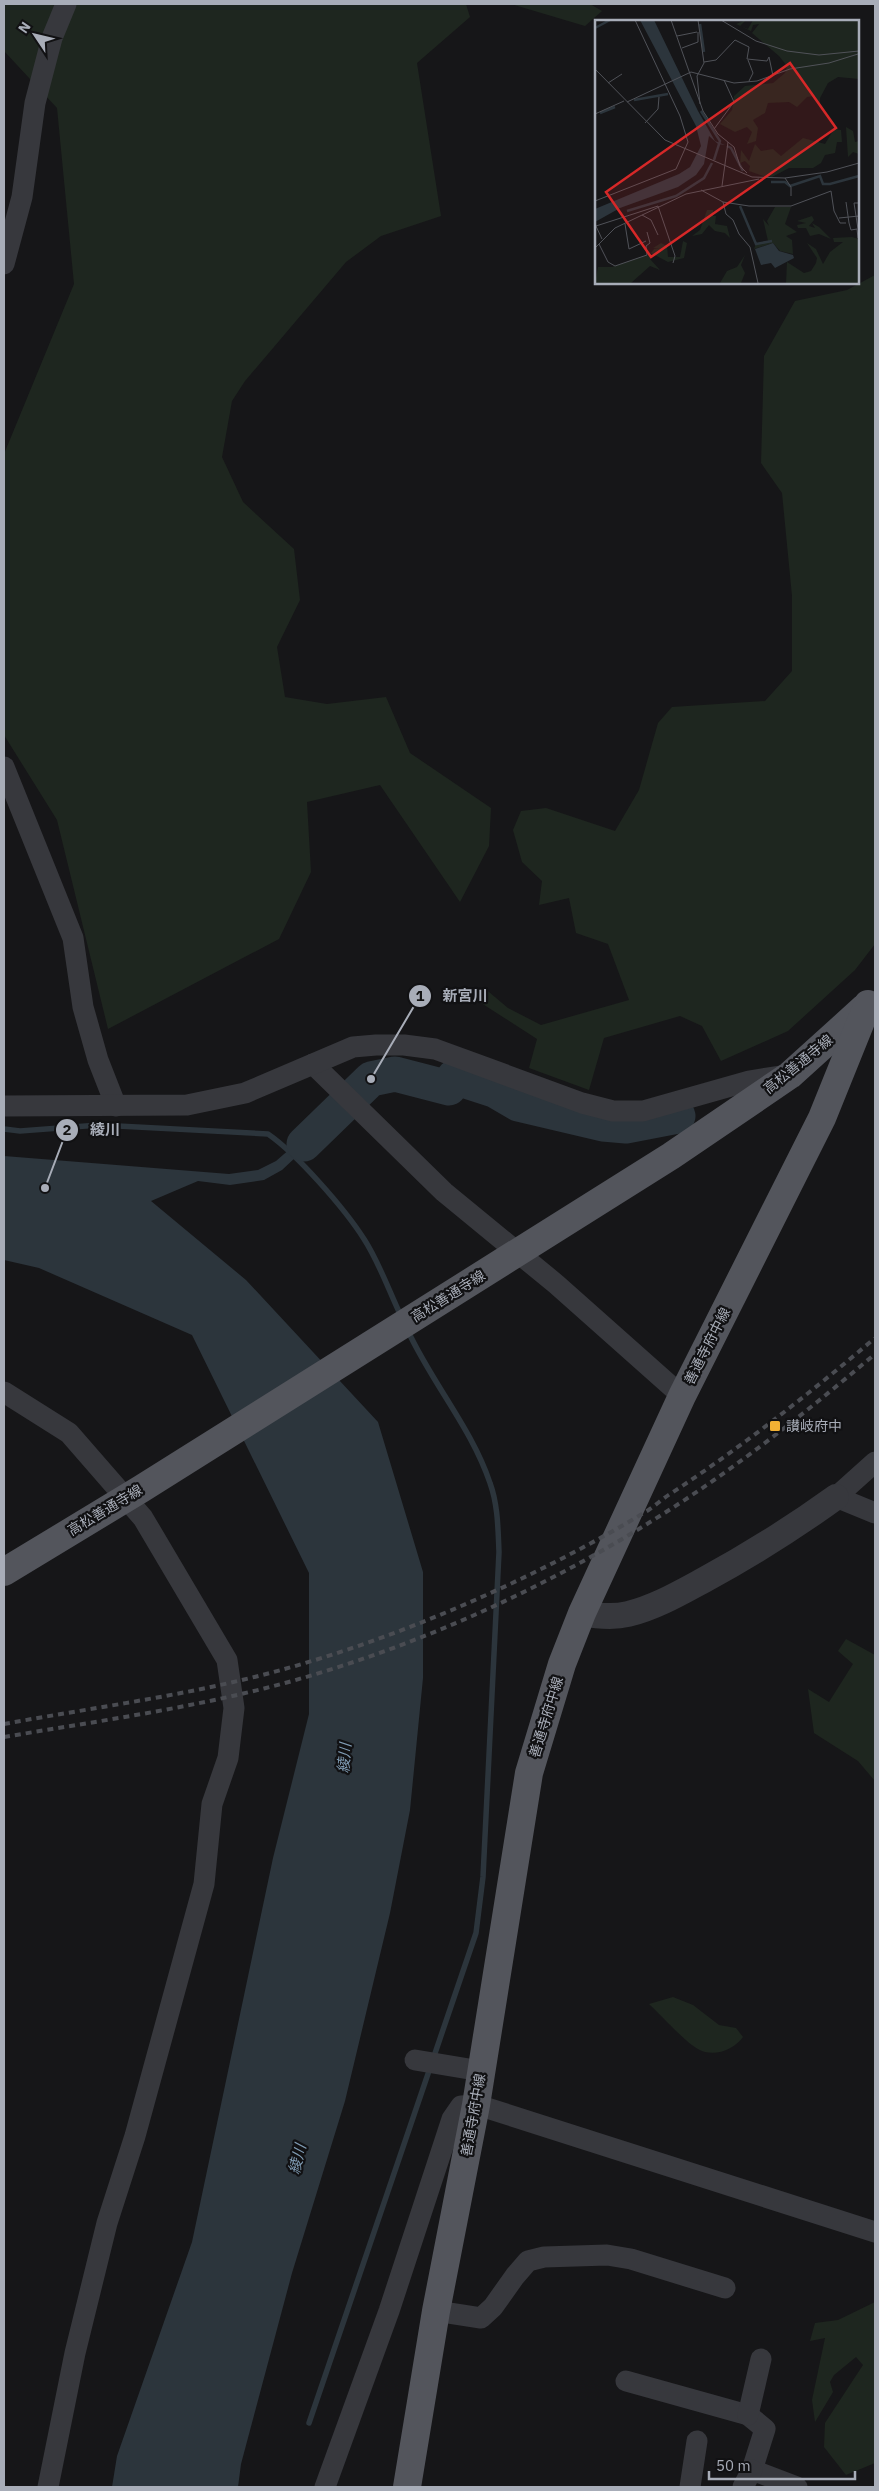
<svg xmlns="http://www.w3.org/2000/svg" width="879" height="2491" font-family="'IBM Plex Sans','Noto Sans JP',sans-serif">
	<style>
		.green { fill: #1e261f }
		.water { fill: #2c353c }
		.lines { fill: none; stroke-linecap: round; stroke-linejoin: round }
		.stream { stroke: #2c353c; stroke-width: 5.5 }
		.river { stroke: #2c353c; stroke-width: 35 }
		.minor { stroke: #37383d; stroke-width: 21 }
		.tertiary { stroke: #37383d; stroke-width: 26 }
		.primary { stroke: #53555c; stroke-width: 28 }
		.rail { stroke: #4a4c52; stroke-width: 4; stroke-dasharray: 6 5; stroke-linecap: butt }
		.poi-dot { fill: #f2b134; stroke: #111113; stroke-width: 2 }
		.labels { text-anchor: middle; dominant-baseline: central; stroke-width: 4.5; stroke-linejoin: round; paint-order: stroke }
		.street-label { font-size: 14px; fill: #a8adb8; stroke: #111113 }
		.poi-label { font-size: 14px; fill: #a8adb8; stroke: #111113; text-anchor: start }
		.water-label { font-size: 15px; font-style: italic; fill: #7f9bb3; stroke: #111113 }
		.inset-river { fill: none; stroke: #2c353c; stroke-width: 2.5 }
		.inset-road { fill: none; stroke: #505258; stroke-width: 1 }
		.view { fill: #d62828; fill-opacity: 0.15; stroke: #d62828; stroke-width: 2.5 }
		.inset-edge { fill: none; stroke: #a8adb8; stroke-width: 2.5 }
		.leader { fill: none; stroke: #a8adb8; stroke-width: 2 }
		.callout-dot { fill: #a8adb8; stroke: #111113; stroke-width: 2 }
		.mark-label { font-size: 15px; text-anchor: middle; font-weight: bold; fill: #111 }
		.callout-label { font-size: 15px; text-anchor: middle; font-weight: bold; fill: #a8adb8; stroke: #111113; stroke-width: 4.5; stroke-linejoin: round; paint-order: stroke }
	</style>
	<rect width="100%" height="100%" fill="#161618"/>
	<!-- green -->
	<g class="green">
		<polygon points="4,4 466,4 470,17 417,63 441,216 381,236 346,262 245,381 232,401 222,457 243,502 294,549 300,600 277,647 285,697 327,704 386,697 410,753 491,808 489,846 460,902 380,785 307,802 311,872 279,939 108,1029 57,820 4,735 4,454 74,284 57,108 4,51"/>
		<polygon points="511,4 590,4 602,11 585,26"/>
		<polygon points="875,275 875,944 855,970 788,1031 721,1061 702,1026 680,1016 604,1038 589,1090 529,1068 537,1039 478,1001 483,987 508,1008 541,1025 629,1000 608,944 576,933 569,898 539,905 542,881 522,862 513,830 521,811 546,808 615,831 639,790 658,723 672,707 765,701 792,671 792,596 782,493 761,463 764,356 795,301 847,290"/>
		<polygon points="846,1639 875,1655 875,1781 858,1761 814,1733 808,1689 829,1702 853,1664 838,1651"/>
		<path d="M673,1997L693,2005L719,2025L736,2028L743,2037C734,2050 713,2058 698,2049C686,2043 661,2015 649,2004Z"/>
		<polygon points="875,2302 875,2463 846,2475 824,2447 825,2423 863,2365 856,2357 834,2375 830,2382 833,2392 815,2422 812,2400 825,2338 810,2341 815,2323 838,2320"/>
	</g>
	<!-- water -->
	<polygon class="water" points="336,1109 341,1115 282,1170 264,1180 230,1185 198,1181 151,1201 246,1280 378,1422 423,1572 423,1678 410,1810 390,1913 345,2101 292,2273 241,2464 238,2487 112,2487 117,2456 192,2242 273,1858 309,1714 309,1573 192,1335 39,1268 4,1260 4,1156 229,1174 258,1170 276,1161"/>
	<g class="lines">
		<!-- stream -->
		<g class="stream">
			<path d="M4,1129L20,1131L99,1125L268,1134C297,1154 345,1209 364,1239C379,1262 389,1291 401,1316"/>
			<path d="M309,2423L476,1933L483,1877L499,1552C498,1529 498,1505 490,1483C472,1429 432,1383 408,1331"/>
		</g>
		<!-- river -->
		<polyline class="river" points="304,1144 371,1079 395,1074 449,1088 454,1077 494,1090 518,1104 603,1124 626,1126 678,1116"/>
		<!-- minor -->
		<g class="minor">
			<polyline points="4,264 22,197 35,103 52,38 66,4"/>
			<polyline points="4,767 73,938 83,1007 98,1060 116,1106"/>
			<polyline points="313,1064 444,1192 556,1284 682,1396"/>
			<polyline points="4,1106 187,1105 245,1093 353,1047 376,1045 404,1045 435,1049 582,1103 613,1111 643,1111 749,1081 787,1075"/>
			<polyline points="4,1392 69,1433 143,1518 227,1660 234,1708 228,1758 212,1804 204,1884 135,2136 107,2223 75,2353 48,2487"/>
			<polyline points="875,1462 836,1497 875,1513"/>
			<polyline points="415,2060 481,2071"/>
			<polyline points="436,2311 481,2318 493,2307 515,2276 528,2261 544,2257 607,2255 631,2259 725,2288"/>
			<polyline points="626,2381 748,2415 765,2429 752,2470 797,2487"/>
			<polyline points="748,2415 761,2359"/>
			<polyline points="325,2487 389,2311 452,2119 461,2106 476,2105 487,2108 875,2232"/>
			<polyline points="690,2487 697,2441"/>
			<polyline points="743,2487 752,2470"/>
		</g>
		<!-- tertiary -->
		<path class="tertiary" d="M582,1613C597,1616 612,1618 628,1614C654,1608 680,1593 704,1580C750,1555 793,1528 836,1497"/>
		<!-- primary -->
		<g class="primary">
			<polyline points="4,1572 141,1489 671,1156 790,1075 864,1008"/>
			<polyline points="407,2487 436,2311 476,2105 529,1773 562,1664 582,1613 682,1396 822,1118 868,1004"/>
		</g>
		<!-- rail -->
		<g class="rail">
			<path d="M4,1724C96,1707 191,1695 281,1670C404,1636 538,1577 647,1511C655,1506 662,1499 670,1494C742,1447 810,1393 875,1338"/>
			<path d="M4,1737C98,1721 193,1708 285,1683C437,1641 585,1570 714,1480C770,1441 823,1398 875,1354"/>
		</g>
	</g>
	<!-- markers -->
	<rect class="poi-dot" x="769" y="1420" width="12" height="12" rx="2.5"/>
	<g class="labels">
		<!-- street labels -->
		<g class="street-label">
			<text transform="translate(798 1064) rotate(-39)">高松善通寺線</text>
			<text transform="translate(448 1296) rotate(-32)">高松善通寺線</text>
			<text transform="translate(707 1346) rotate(-63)">善通寺府中線</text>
			<text transform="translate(105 1510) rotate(-31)">高松善通寺線</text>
			<text transform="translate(546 1717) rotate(-73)">善通寺府中線</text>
			<text transform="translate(473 2115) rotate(-80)">善通寺府中線</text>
		</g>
		<!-- poi labels -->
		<g class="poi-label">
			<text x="786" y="1426">讃岐府中</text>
		</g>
		<!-- water labels -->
		<g class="water-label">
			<text transform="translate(344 1758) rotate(-85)">綾川</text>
			<text transform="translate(297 2159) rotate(-76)">綾川</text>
		</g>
	</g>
	<!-- overview -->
	<g transform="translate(595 20)">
		<rect width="264" height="264" fill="#161618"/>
		<path d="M151,0L145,6L153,9L158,0H264V59L243,57L233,63L225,78V88L220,76L212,77L202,87L194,82L173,83L170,93L158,100L163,108L161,121L152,124L157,112L152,107L140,112L125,104L137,90L139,76L150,66L178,63L190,53L192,46L184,36L157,13L164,4L158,5L156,11L141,4ZM251,107L258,111L260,122L264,121V134L258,132L253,137ZM239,109L246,110L247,122H242L240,133L230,135L226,143L218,148H194L177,157L168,156L154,151L155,146L150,141L145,143L146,130L154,141L160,124L166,131L178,129L186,136L208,118L230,124ZM180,187H196L190,204L202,212L191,216L197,220L198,234L185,231L178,223L159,229L161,224L173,221L168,199L174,206L172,201ZM112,190H118V196H121L120,204L132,206L135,218L130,213L120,211L114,205L107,214L97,216L105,210ZM217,196L219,200L214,206L220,208L217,203L224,207L236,219L224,214L215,216L211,208H203L202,205L211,203L202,201ZM257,217L264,219V263H191L192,242L209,253L216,251L221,243L222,238L212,223L221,229L228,244L235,232L248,222H239L238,218ZM88,221L92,223L89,238L73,242L56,233L59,229H65L58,228L66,223L72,226L73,237H85ZM56,234L55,239L65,250L55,246L36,263H0L3,247H17ZM150,235L146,245L150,253L146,263H125L132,251L142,247Z" fill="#1e261f"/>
		<path d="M45,0H59L103,91L120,121L130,125L123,124L114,116L109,144L101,155L83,167L25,188L0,202V189L84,154L95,147L106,126L101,106ZM178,223L184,231L198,235L199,238L180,248L176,243L166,245L160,229Z" fill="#2c353c"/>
		<path class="inset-river" d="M105,4L109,32M0,8L15,0M39,80L73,74M106,91L125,121L119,140M5,93L20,87M132,126L136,128L148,151M176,162H190L195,166L225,156L228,164H235L264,156M145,186L161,224L177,221M32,191L81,176L109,158L117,143"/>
		<path class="inset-road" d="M76,0L108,91L123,114L139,127L145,146L152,153M103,0L109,43L102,56L105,84M126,0L161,21L192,31L224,35L264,31M82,16L102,12M87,28L103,22V12M153,40L158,53L154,61M109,42L121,40L140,20L154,27L152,39L172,41L174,37L178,56M0,49L70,120L157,157L190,158L232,152L264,143M13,63L27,54M32,82L96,52L139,63L162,61L195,49L234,43L263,34M0,94L29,81M50,103L63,89L64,77M119,109L139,82L129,60M190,158L196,167V176M127,166L133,122M106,170L128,182L154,186H196L236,171L239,191L245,203H251M0,181L81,149L93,122L85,96L40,0M128,182L131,194L138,200L144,214L155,227L163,263M251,182L254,203L256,210L262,209L263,218M47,195L56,200L63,215M244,198L264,196M0,204L7,219M30,204L34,229L51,221M1,206L63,186L80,236L78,243M263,209L259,183H264M4,224L13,242L20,246L52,235L51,226L55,223L52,212M0,228L20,208L91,174L164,159"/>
		<path class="view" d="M195,43L241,108L56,237L11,172Z"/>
		<rect width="264" height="264" class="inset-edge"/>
	</g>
	<!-- callouts -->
	<path class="leader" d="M371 1079L420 996M45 1188L67 1130"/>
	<g class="callout-dot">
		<circle cx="371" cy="1079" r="5"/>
		<circle cx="45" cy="1188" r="5"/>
		<circle cx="420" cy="996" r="12"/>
		<circle cx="67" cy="1130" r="12"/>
	</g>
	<g class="mark-label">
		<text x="420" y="1001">1</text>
		<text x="67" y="1135">2</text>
	</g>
	<g class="callout-label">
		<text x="465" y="1001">新宮川</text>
		<text x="105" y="1135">綾川</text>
	</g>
	<!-- border -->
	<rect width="879" height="2491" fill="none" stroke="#a8adb8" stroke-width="10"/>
	<!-- north arrow -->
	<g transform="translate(35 35) rotate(305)" stroke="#111113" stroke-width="4" paint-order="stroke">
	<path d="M0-4L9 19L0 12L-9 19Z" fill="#a8adb8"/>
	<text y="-8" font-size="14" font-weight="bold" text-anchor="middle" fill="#a8adb8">N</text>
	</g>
	<!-- scale -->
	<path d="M709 2471v8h146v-8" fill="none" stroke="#a8adb8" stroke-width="2.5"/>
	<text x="716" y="2471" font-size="15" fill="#a8adb8" stroke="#111113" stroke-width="4" paint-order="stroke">50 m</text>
</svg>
